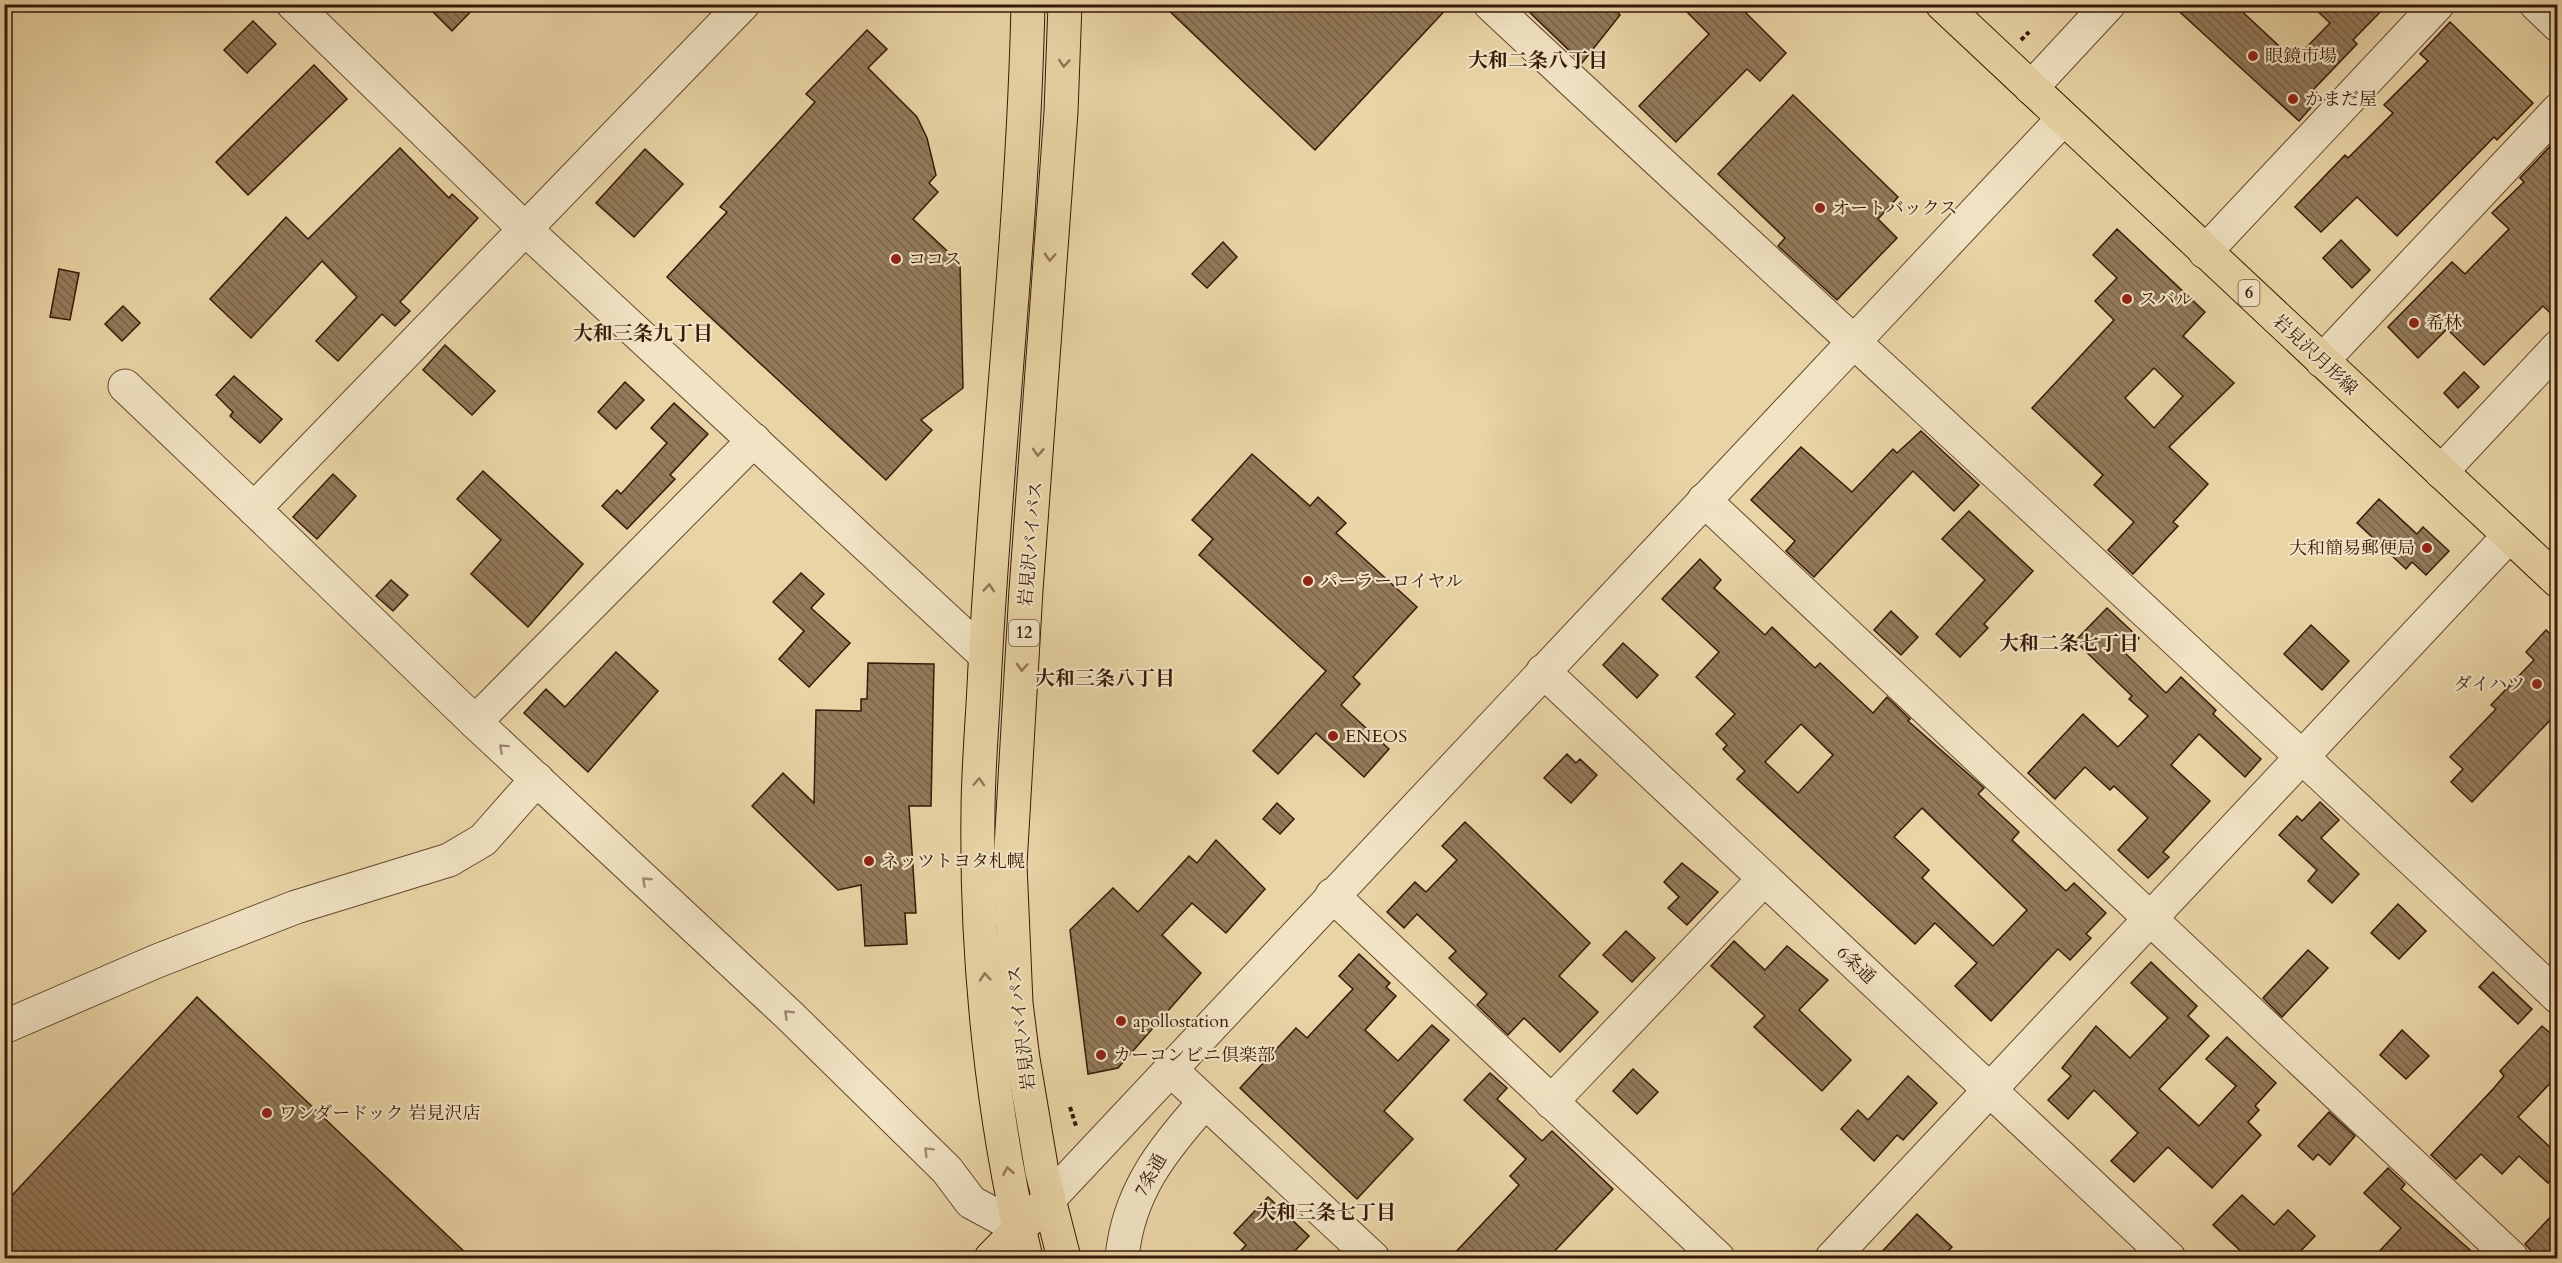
<svg xmlns="http://www.w3.org/2000/svg" width="2562" height="1263" font-family="Cardo,'Noto Serif JP',serif">
	<style>
		.building { fill: url(#building-back-hatch); stroke: #361908; stroke-width: 1.5; fill-rule: evenodd }
		.lines { fill: none; stroke-linecap: round; stroke-linejoin: round }
		.minor-casing { stroke: #63482f; stroke-width: 35 }
		.major-casing { stroke: #361908; stroke-width: 35 }
		.highway-casing { stroke: #361908; stroke-width: 35 }
		.path { stroke: #361908; stroke-width: 4; stroke-dasharray: 4.5 3; stroke-linecap: butt }
		.minor { stroke: #f1e3c4; stroke-width: 33 }
		.major { stroke: #e9d4a5; stroke-width: 33 }
		.highway { stroke: #e9d4a5; stroke-width: 33 }
		.oneway { stroke: #907656 }
		.oneway2 { stroke: #9d886f }
		.poi-dot { fill: #8f2418; stroke: #f1e3c4; stroke-width: 2 }
		.labels { text-anchor: middle; dominant-baseline: central; stroke-width: 4.5; stroke-linejoin: round; paint-order: stroke }
		.shield { fill: #f1e3c4; stroke: #6e5640; stroke-width: 1.5 }
		.shield-label { font-size: 16px; font-weight: bold; fill: #361908 }
		.poi-label { font-size: 18px; fill: #361908; stroke: #f1e3c4; text-anchor: start }
		.street-label { font-size: 18px; fill: #361908; stroke: #f1e3c4 }
		.neighbourhood-label { font-size: 20px; font-weight: bold; fill: #361908; stroke: #f1e3c4 }
	</style>
	<defs>
		<pattern id="building-back-hatch" width="6" height="6" patternUnits="userSpaceOnUse" patternTransform="scale(1.5)"><rect width="6" height="6" fill="#937a5a"/><path d="M-1 5l2 2M0 0l6 6M5-1l2 2" fill="none" stroke="#796348"/></pattern>
	</defs>
	<rect width="100%" height="100%" fill="#e9d4a5"/>
	<filter id="stains"><feTurbulence type="fractalNoise" baseFrequency=".00333" numOctaves="4"/><feColorMatrix values="0 0 0 0 .2 0 0 0 0 .09 0 0 0 0 .02 0 0 0 .5 -.17"/></filter>
	<radialGradient id="worn" r=".72"><stop offset=".6" stop-color="#630" stop-opacity="0"/><stop offset="1" stop-color="#630" stop-opacity=".3"/></radialGradient>
	<!-- building -->
	<g class="building">
		<polygon points="425,4 478,4 452,31"/>
		<polygon points="1162,4 1451,4 1315,150"/>
		<polygon points="1521,4 1611,4 1620,15 1582,63"/>
		<polygon points="1679,4 1737,4 1786,53 1760,81 1747,69 1676,142 1639,106 1709,34"/>
		<polygon points="2171,4 2234,4 2294,60 2330,23 2310,4 2388,4 2353,40 2357,44 2313,90 2321,96 2299,121"/>
		<polygon points="253,21 276,44 247,73 224,50"/>
		<polygon points="2450,22 2533,103 2497,140 2494,137 2397,236 2357,197 2321,232 2295,207 2345,155 2348,158 2393,113 2384,105 2428,61 2420,54"/>
		<polygon points="867,30 887,49 868,68 917,117 927,138 936,175 929,183 938,192 913,219 960,263 963,388 921,420 932,430 886,480 667,277 727,212 720,207 815,102 806,94"/>
		<polygon points="314,65 347,99 248,195 216,162"/>
		<polygon points="1793,95 1898,197 1878,219 1897,238 1837,300 1778,246 1785,238 1718,174"/>
		<polygon points="2558,138 2558,320 2543,306 2484,365 2447,329 2418,358 2388,327 2452,262 2465,274 2509,229 2492,213 2524,182 2520,178"/>
		<polygon points="400,148 449,198 452,194 478,218 400,302 410,311 395,326 382,314 338,361 316,341 357,297 322,261 251,338 210,299 286,217 308,239"/>
		<polygon points="645,149 683,184 634,237 596,203"/>
		<path d="M2117,229L2205,312L2183,336L2234,383L2169,447L2208,484L2173,522L2178,526L2133,574L2108,550L2134,522L2094,485L2103,475L2032,408L2114,320L2095,301L2117,278L2093,255ZM2154,368L2183,396L2154,428L2125,398Z"/>
		<polygon points="2341,240 2370,270 2352,288 2323,258"/>
		<polygon points="1223,242 1237,257 1207,288 1192,274"/>
		<polygon points="59,269 79,273 70,320 50,317"/>
		<polygon points="123,306 140,323 122,341 105,324"/>
		<polygon points="445,345 495,391 472,415 423,370"/>
		<polygon points="2464,372 2479,387 2458,408 2444,393"/>
		<polygon points="234,376 282,419 260,443 230,416 233,412 216,395"/>
		<polygon points="625,382 644,400 616,429 598,412"/>
		<polygon points="674,403 708,434 670,475 675,479 627,529 602,506 617,490 621,494 667,443 651,428"/>
		<polygon points="1921,431 1979,485 1954,511 1913,471 1814,577 1786,551 1795,541 1751,500 1801,447 1852,492 1893,449 1897,453"/>
		<polygon points="1252,454 1310,506 1318,497 1346,523 1336,533 1417,607 1353,677 1360,684 1341,705 1389,749 1364,777 1316,733 1278,774 1253,751 1326,671 1199,555 1213,539 1192,520"/>
		<polygon points="483,471 583,564 528,627 471,574 501,540 457,499"/>
		<polygon points="333,474 356,496 317,539 293,517"/>
		<polygon points="2379,499 2417,534 2423,527 2449,551 2426,575 2412,562 2406,569 2357,523"/>
		<polygon points="1969,511 2033,571 1984,624 1988,628 1960,657 1936,634 1985,580 1942,539"/>
		<path d="M1700,559L1721,580L1714,588L1765,635L1772,627L1815,668L1820,663L1873,713L1887,697L1910,719L1908,721L1984,788L1978,794L2019,832L2012,840L2066,891L2074,883L2106,913L2086,934L2091,938L2070,960L2058,949L1991,1021L1955,986L1977,963L1935,923L1915,944L1737,779L1745,771L1723,749L1727,745L1716,734L1735,714L1696,677L1719,652L1662,599ZM1801,724L1833,755L1798,793L1765,762ZM1922,808L2027,910L1993,946L1922,878L1929,870L1894,837Z"/>
		<polygon points="801,573 824,594 811,608 850,643 809,687 779,659 804,631 773,602"/>
		<polygon points="391,580 408,595 393,611 376,596"/>
		<polygon points="2107,608 2139,638 2125,653 2166,693 2181,677 2216,710 2213,714 2261,759 2245,777 2199,734 2171,765 2210,801 2163,852 2169,857 2148,878 2118,850 2148,818 2114,786 2110,790 2085,767 2055,799 2028,773 2083,714 2118,747 2148,716 2129,699 2132,696 2075,641"/>
		<polygon points="1891,611 1918,637 1901,655 1874,630"/>
		<polygon points="2311,625 2349,661 2322,690 2284,654"/>
		<polygon points="2546,630 2558,641 2558,712 2472,802 2451,782 2463,769 2450,757 2496,709 2491,705 2534,660 2526,652"/>
		<polygon points="1623,643 1658,675 1637,698 1603,665"/>
		<polygon points="616,652 658,691 588,772 524,713 546,689 565,707"/>
		<polygon points="868,663 934,664 931,806 909,806 916,913 905,913 907,944 865,946 861,885 838,890 752,806 783,773 814,803 816,710 861,711 861,699 867,699"/>
		<polygon points="1567,754 1576,763 1580,759 1597,775 1571,803 1544,778"/>
		<polygon points="2320,802 2339,820 2321,838 2359,874 2332,903 2308,881 2317,870 2279,835 2297,816 2302,821"/>
		<polygon points="1277,803 1294,819 1280,834 1263,819"/>
		<polygon points="1465,822 1590,943 1559,976 1598,1012 1560,1052 1524,1018 1508,1035 1477,1005 1487,994 1449,958 1456,951 1417,914 1404,928 1387,912 1415,882 1426,892 1457,860 1442,846"/>
		<polygon points="1216,840 1265,889 1226,933 1192,903 1162,935 1201,973 1118,1068 1088,1074 1070,930 1113,888 1138,912 1189,856 1197,863"/>
		<polygon points="1682,863 1718,892 1687,925 1668,908 1679,897 1664,882"/>
		<polygon points="2398,904 2426,931 2399,959 2371,933"/>
		<polygon points="1626,931 1655,958 1632,982 1603,955"/>
		<polygon points="1734,941 1765,970 1787,946 1828,980 1799,1010 1851,1060 1822,1091 1754,1027 1765,1016 1711,966"/>
		<polygon points="2308,950 2328,968 2282,1017 2263,998"/>
		<polygon points="1359,954 1390,983 1386,987 1396,996 1365,1030 1398,1061 1432,1025 1449,1040 1384,1111 1413,1139 1357,1199 1240,1088 1296,1028 1307,1038 1353,989 1339,976"/>
		<polygon points="2151,962 2197,1006 2188,1016 2209,1036 2159,1089 2199,1126 2236,1086 2206,1059 2227,1037 2276,1083 2255,1106 2259,1110 2248,1122 2261,1135 2212,1188 2168,1147 2134,1182 2111,1161 2138,1133 2094,1090 2068,1119 2048,1100 2071,1076 2062,1068 2096,1026 2130,1058 2168,1018 2131,983"/>
		<polygon points="2493,972 2532,1009 2518,1024 2479,987"/>
		<polygon points="197,997 471,1258 4,1258 4,1204"/>
		<polygon points="2542,1026 2558,1040 2558,1075 2518,1117 2553,1150 2550,1153 2558,1161 2558,1173 2548,1183 2519,1156 2502,1174 2481,1154 2456,1179 2431,1155 2494,1088 2504,1076 2500,1071"/>
		<polygon points="2402,1030 2429,1056 2406,1079 2380,1055"/>
		<polygon points="1633,1069 1658,1092 1637,1114 1613,1091"/>
		<polygon points="1490,1073 1507,1088 1497,1099 1542,1141 1552,1131 1613,1189 1548,1258 1450,1258 1519,1185 1510,1176 1526,1159 1464,1100"/>
		<polygon points="1908,1076 1937,1103 1903,1140 1897,1135 1874,1161 1841,1129 1858,1110 1868,1120"/>
		<polygon points="2329,1112 2355,1136 2330,1165 2318,1154 2313,1160 2298,1146"/>
		<polygon points="2388,1168 2405,1184 2401,1189 2479,1258 2373,1258 2401,1228 2364,1193"/>
		<polygon points="2242,1195 2274,1225 2288,1210 2315,1236 2294,1258 2248,1258 2213,1225"/>
		<polygon points="1268,1197 1309,1236 1288,1258 1234,1258 1246,1245 1234,1233"/>
		<polygon points="2558,1209 2558,1258 2538,1258 2525,1244"/>
		<polygon points="1917,1214 1952,1247 1941,1258 1876,1258"/>
	</g>
	<g class="lines">
		<!-- minor casing -->
		<g class="minor-casing">
			<g id="minor">
				<polyline points="293,4 524,228 985,655"/>
				<polyline points="743,4 254,509 475,722 790,1016 947,1170 971,1202 1019,1228"/>
				<path d="M1490,4C1845,336 2205,663 2558,997"/>
				<polyline points="2536,4 2558,25"/>
				<polyline points="2031,88 2109,4"/>
				<polyline points="2205,252 2438,4"/>
				<polyline points="2322,361 2558,110"/>
				<polyline points="125,386 254,509"/>
				<polyline points="2441,472 2558,347"/>
				<polyline points="1704,500 2512,1258"/>
				<polyline points="1543,671 2169,1258"/>
				<polyline points="475,722 754,440"/>
				<polyline points="1332,895 1718,1258"/>
				<polyline points="4,1027 157,961 296,907 449,860 483,840 537,779"/>
				<polyline points="1170,1069 1373,1258"/>
				<polyline points="1551,1102 1764,879"/>
				<polyline points="1049,1199 2063,119"/>
				<path d="M1122,1258C1128,1193 1162,1150 1204,1103"/>
				<polyline points="1832,1258 2509,536"/>
			</g>
		</g>
		<!-- major casing -->
		<g class="major-casing">
			<g id="major">
				<polyline points="1942,4 2558,581"/>
				<polyline points="991,1258 1049,1199"/>
			</g>
		</g>
		<!-- highway casing -->
		<g class="highway-casing">
			<g id="highway">
				<path d="M1026,1258C992,1116 976,959 978,813C978,771 982,728 984,686C995,459 1023,232 1028,4"/>
				<polyline points="1064,1258 1042,1172 1023,1059 1016,1003 1010,865 1026,590 1061,112 1065,4"/>
			</g>
		</g>
		<!-- path -->
		<g class="path">
			<polyline points="2021,40 2029,32"/>
			<polyline points="1070,1107 1076,1126"/>
		</g>
		<!-- minor -->
		<use href="#minor" class="minor"/>
		<!-- major -->
		<use href="#major" class="major"/>
		<!-- highway -->
		<use href="#highway" class="highway"/>
	</g>
	<!-- one-way arrows -->
	<defs><path id="oneway-chevron" d="M-2-3.5L2.5 0L-2 3.5" fill="none" stroke-width="1.6" stroke-linecap="round" stroke-linejoin="round" transform="scale(1.5)"/></defs>
	<g class="oneway">
		<use href="#oneway-chevron" transform="translate(1064 63) rotate(94)"/>
		<use href="#oneway-chevron" transform="translate(1050 257) rotate(93)"/>
		<use href="#oneway-chevron" transform="translate(1038 452) rotate(94)"/>
		<use href="#oneway-chevron" transform="translate(989 588) rotate(-86)"/>
		<use href="#oneway-chevron" transform="translate(1022 667) rotate(93)"/>
		<use href="#oneway-chevron" transform="translate(979 782) rotate(-87)"/>
		<use href="#oneway-chevron" transform="translate(985 977) rotate(-95)"/>
		<use href="#oneway-chevron" transform="translate(1008 1171) rotate(-100)"/>
	</g>
	<g class="oneway2">
		<use href="#oneway-chevron" transform="translate(503 748) rotate(-138)"/>
		<use href="#oneway-chevron" transform="translate(646 881) rotate(-137)"/>
		<use href="#oneway-chevron" transform="translate(788 1014) rotate(-136)"/>
		<use href="#oneway-chevron" transform="translate(928 1151) rotate(-135)"/>
	</g>
	<!-- markers -->
	<g class="poi-dot">
		<circle cx="2253" cy="56" r="6"/>
		<circle cx="2293" cy="99" r="6"/>
		<circle cx="1820" cy="208" r="6"/>
		<circle cx="896" cy="259" r="6"/>
		<circle cx="2127" cy="299" r="6"/>
		<circle cx="2414" cy="323" r="6"/>
		<circle cx="2427" cy="548" r="6"/>
		<circle cx="1308" cy="581" r="6"/>
		<circle cx="2537" cy="684" r="6"/>
		<circle cx="1333" cy="736" r="6"/>
		<circle cx="869" cy="861" r="6"/>
		<circle cx="1121" cy="1021" r="6"/>
		<circle cx="1101" cy="1055" r="6"/>
		<circle cx="267" cy="1113" r="6"/>
	</g>
	<g class="labels">
		<!-- shield labels -->
		<g class="shield">
			<rect x="2238.5" y="280" width="21" height="26" rx="4.5"/>
			<rect x="1009" y="620" width="30" height="26" rx="4.5"/>
		</g>
		<g class="shield-label">
			<text x="2249" y="293">6</text>
			<text x="1024" y="633">12</text>
		</g>
		<!-- poi labels -->
		<g class="poi-label">
			<text x="2265" y="56">眼鏡市場</text>
			<text x="2305" y="99">かまだ屋</text>
			<text x="1832" y="208">オートバックス</text>
			<text x="908" y="259">ココス</text>
			<text x="2139" y="299">スバル</text>
			<text x="2426" y="323">希林</text>
			<text x="2415" y="548" text-anchor="end">大和簡易郵便局</text>
			<text x="1320" y="581">パーラーロイヤル</text>
			<text x="2525" y="684" text-anchor="end">ダイハツ</text>
			<text x="1345" y="736">ENEOS</text>
			<text x="881" y="861">ネッツトヨタ札幌</text>
			<text x="1133" y="1021">apollostation</text>
			<text x="1113" y="1055">カーコンビニ倶楽部</text>
			<text x="279" y="1113">ワンダードック 岩見沢店</text>
		</g>
		<!-- street labels -->
		<g class="street-label">
			<text transform="translate(2315 355) rotate(43)">岩見沢月形線</text>
			<text transform="translate(1031 544) rotate(-85)">岩見沢バイパス</text>
			<text transform="translate(1856 965) rotate(43)">6条通</text>
			<text transform="translate(1022 1028) rotate(-97)">岩見沢バイパス</text>
			<text transform="translate(1151 1175) rotate(-61)">7条通</text>
		</g>
		<!-- neighbourhood labels -->
		<g class="neighbourhood-label">
			<text x="1538" y="60">大和二条八丁目</text>
			<text x="643" y="333">大和三条九丁目</text>
			<text x="2069" y="643">大和二条七丁目</text>
			<text x="1105" y="678">大和三条八丁目</text>
			<text x="1326" y="1212">大和三条七丁目</text>
		</g>
	</g>
	<!-- margin -->
	<rect width="2562" height="1263" fill="none" stroke="#e9d4a5" stroke-width="24"/>
	<rect x="6" y="6" width="2550" height="1251" fill="none" stroke="#361908" stroke-width="3"/>
	<rect x="12" y="12" width="2538" height="1239" fill="none" stroke="#361908" stroke-width="1.5"/>
	<rect width="100%" height="100%" filter="url(#stains)"/>
	<rect width="100%" height="100%" fill="url(#worn)"/>
</svg>
